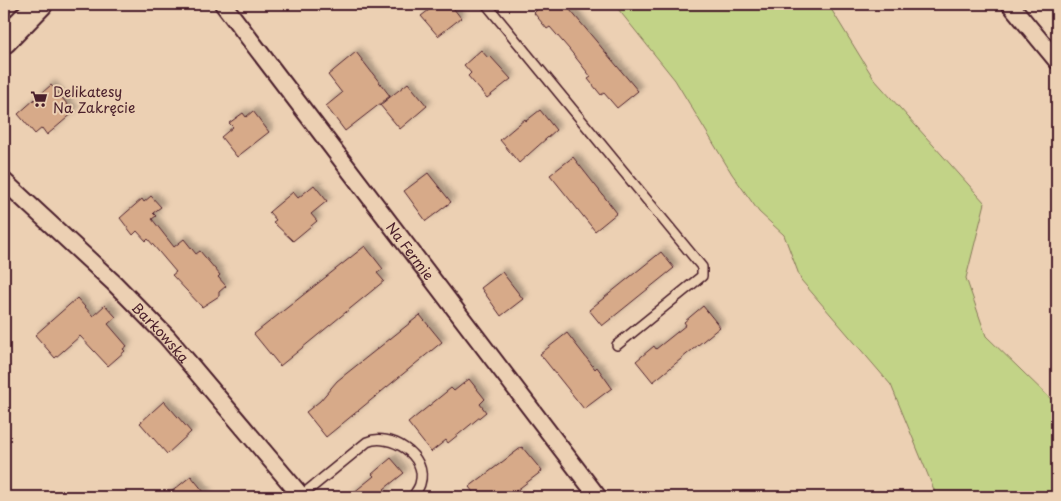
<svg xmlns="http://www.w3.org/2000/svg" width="1061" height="501" font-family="'Playpen Sans',sans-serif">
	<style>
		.green { fill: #c2d387; stroke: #867959 }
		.building { fill: #d7aa89; stroke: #4a1f2b; filter: url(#shadow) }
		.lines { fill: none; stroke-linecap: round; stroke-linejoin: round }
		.lane-casing { stroke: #4a1f2b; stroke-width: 12 }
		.street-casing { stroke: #4a1f2b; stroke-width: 20 }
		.secondary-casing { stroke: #4a1f2b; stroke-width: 28 }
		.lane { stroke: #ecd0b3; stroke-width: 9 }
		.street { stroke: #ecd0b3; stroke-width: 16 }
		.secondary { stroke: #ecd0b3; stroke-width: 24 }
		.labels { text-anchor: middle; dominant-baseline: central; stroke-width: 4; stroke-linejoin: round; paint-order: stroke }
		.poi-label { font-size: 14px; fill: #4a1f2b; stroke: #ecd0b3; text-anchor: start }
		.street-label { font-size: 14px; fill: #4a1f2b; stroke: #ecd0b3 }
	</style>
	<defs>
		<filter id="shadow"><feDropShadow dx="4.5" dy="-4.5" stdDeviation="2.5" flood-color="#0004"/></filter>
	</defs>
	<rect width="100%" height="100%" fill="#ecd0b3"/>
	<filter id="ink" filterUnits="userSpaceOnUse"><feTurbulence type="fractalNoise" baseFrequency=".02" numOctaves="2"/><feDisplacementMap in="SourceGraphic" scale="10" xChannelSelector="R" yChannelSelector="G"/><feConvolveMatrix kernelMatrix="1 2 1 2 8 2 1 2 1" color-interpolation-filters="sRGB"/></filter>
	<g filter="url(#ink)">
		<!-- green -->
		<polygon class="green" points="614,4 828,4 874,79 985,203 966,278 986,336 1057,405 1057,497 937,497 891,385 801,280 784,235 759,212 732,174 675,80"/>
		<!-- building -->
		<g class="building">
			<polygon points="437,4 450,4 461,18 438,36 421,16"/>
			<polygon points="531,4 565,4 638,91 617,108 604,93 601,95 588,79 591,77 569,49 550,27 547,29 534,13 537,10"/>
			<polygon points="481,50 488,58 490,56 511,79 487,98 468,76 471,73 464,65"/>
			<polygon points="356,52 390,96 345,131 326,106 342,93 328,75"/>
			<polygon points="408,83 427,106 400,129 380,105"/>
			<polygon points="51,85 74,112 47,135 42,128 35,134 18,114"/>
			<polygon points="540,110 556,130 519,163 500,140 525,119 526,121"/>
			<polygon points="253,111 269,132 237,157 221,137 233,127 229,123 243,113 246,117"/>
			<polygon points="573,157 617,213 595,231 550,175"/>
			<polygon points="428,173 451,202 426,221 404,191"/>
			<polygon points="314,185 327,201 311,214 317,221 293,241 273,222 276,220 269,212 293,192 298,198"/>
			<polygon points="151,196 161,207 153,213 156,216 152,219 174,247 184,239 196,254 200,251 220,275 218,277 226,286 219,292 219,296 202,307 172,275 176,272 148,239 146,241 137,231 133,235 120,218 142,199 144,202"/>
			<polygon points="365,246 383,269 377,273 384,281 280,366 254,334"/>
			<polygon points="661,252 674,268 602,326 589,310"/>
			<polygon points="502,272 523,299 501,316 481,288"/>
			<polygon points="77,298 93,316 105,305 116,317 108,324 127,346 123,349 125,351 108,366 80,336 55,358 35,335"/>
			<polygon points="703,306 720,327 653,382 636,361 654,346 656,349 686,325 684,322"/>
			<polygon points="420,315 442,342 326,437 306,412 320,401 337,381"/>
			<polygon points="567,333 595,369 597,367 612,388 584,409 540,354"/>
			<polygon points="469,379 485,399 480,404 486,412 448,443 446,440 431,452 408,423 451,388 454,391"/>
			<polygon points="164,401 191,432 167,454 140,423"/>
			<polygon points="522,447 542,471 508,497 477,497 469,487"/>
			<polygon points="391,458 404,473 384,489 386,491 378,497 348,497 374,476 372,474"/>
			<polygon points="191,476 208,497 165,497"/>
		</g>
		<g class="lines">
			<!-- lane casing -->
			<g class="lane-casing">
				<g id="lane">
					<polyline points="486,4 702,267 702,276 617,345"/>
					<path d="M301,496L367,442C389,432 429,455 420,484C419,488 415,493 413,497"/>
				</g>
			</g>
			<!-- street casing -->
			<g class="street-casing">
				<g id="street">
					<path id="s1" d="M223,4L598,497"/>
					<polyline points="1010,4 1057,61"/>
					<path id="s2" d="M4,181L114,283L167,337L302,497"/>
				</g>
			</g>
			<!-- secondary casing -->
			<g class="secondary-casing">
				<polyline id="secondary" points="4,41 40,4"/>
			</g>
			<!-- lane -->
			<use href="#lane" class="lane"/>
			<!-- street -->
			<use href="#street" class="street"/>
			<!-- secondary -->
			<use href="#secondary" class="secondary"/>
		</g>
	</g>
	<!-- icons -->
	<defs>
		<g id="supermarket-bare" transform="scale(1.35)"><path d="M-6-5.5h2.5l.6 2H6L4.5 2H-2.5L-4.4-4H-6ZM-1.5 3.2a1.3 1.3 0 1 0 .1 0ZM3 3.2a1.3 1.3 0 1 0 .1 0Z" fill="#4a1f2b" stroke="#ecd0b3" stroke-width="2.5" paint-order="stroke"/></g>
	</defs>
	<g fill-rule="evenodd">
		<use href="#supermarket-bare" x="39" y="99"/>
	</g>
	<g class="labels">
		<!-- poi labels -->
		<g class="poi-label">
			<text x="53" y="91">Delikatesy<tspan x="53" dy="16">Na Zakręcie</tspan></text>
		</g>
		<!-- street labels -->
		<g class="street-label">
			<text stroke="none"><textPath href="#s1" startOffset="310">Na Fermie</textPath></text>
			<text stroke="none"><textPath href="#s2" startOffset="218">Barkowska</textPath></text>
		</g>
	</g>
	<!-- margin -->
	<rect width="1061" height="501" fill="none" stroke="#ecd0b3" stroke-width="20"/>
	<rect x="10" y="10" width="1041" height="481" fill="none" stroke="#4a1f2b" stroke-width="2" filter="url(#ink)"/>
</svg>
